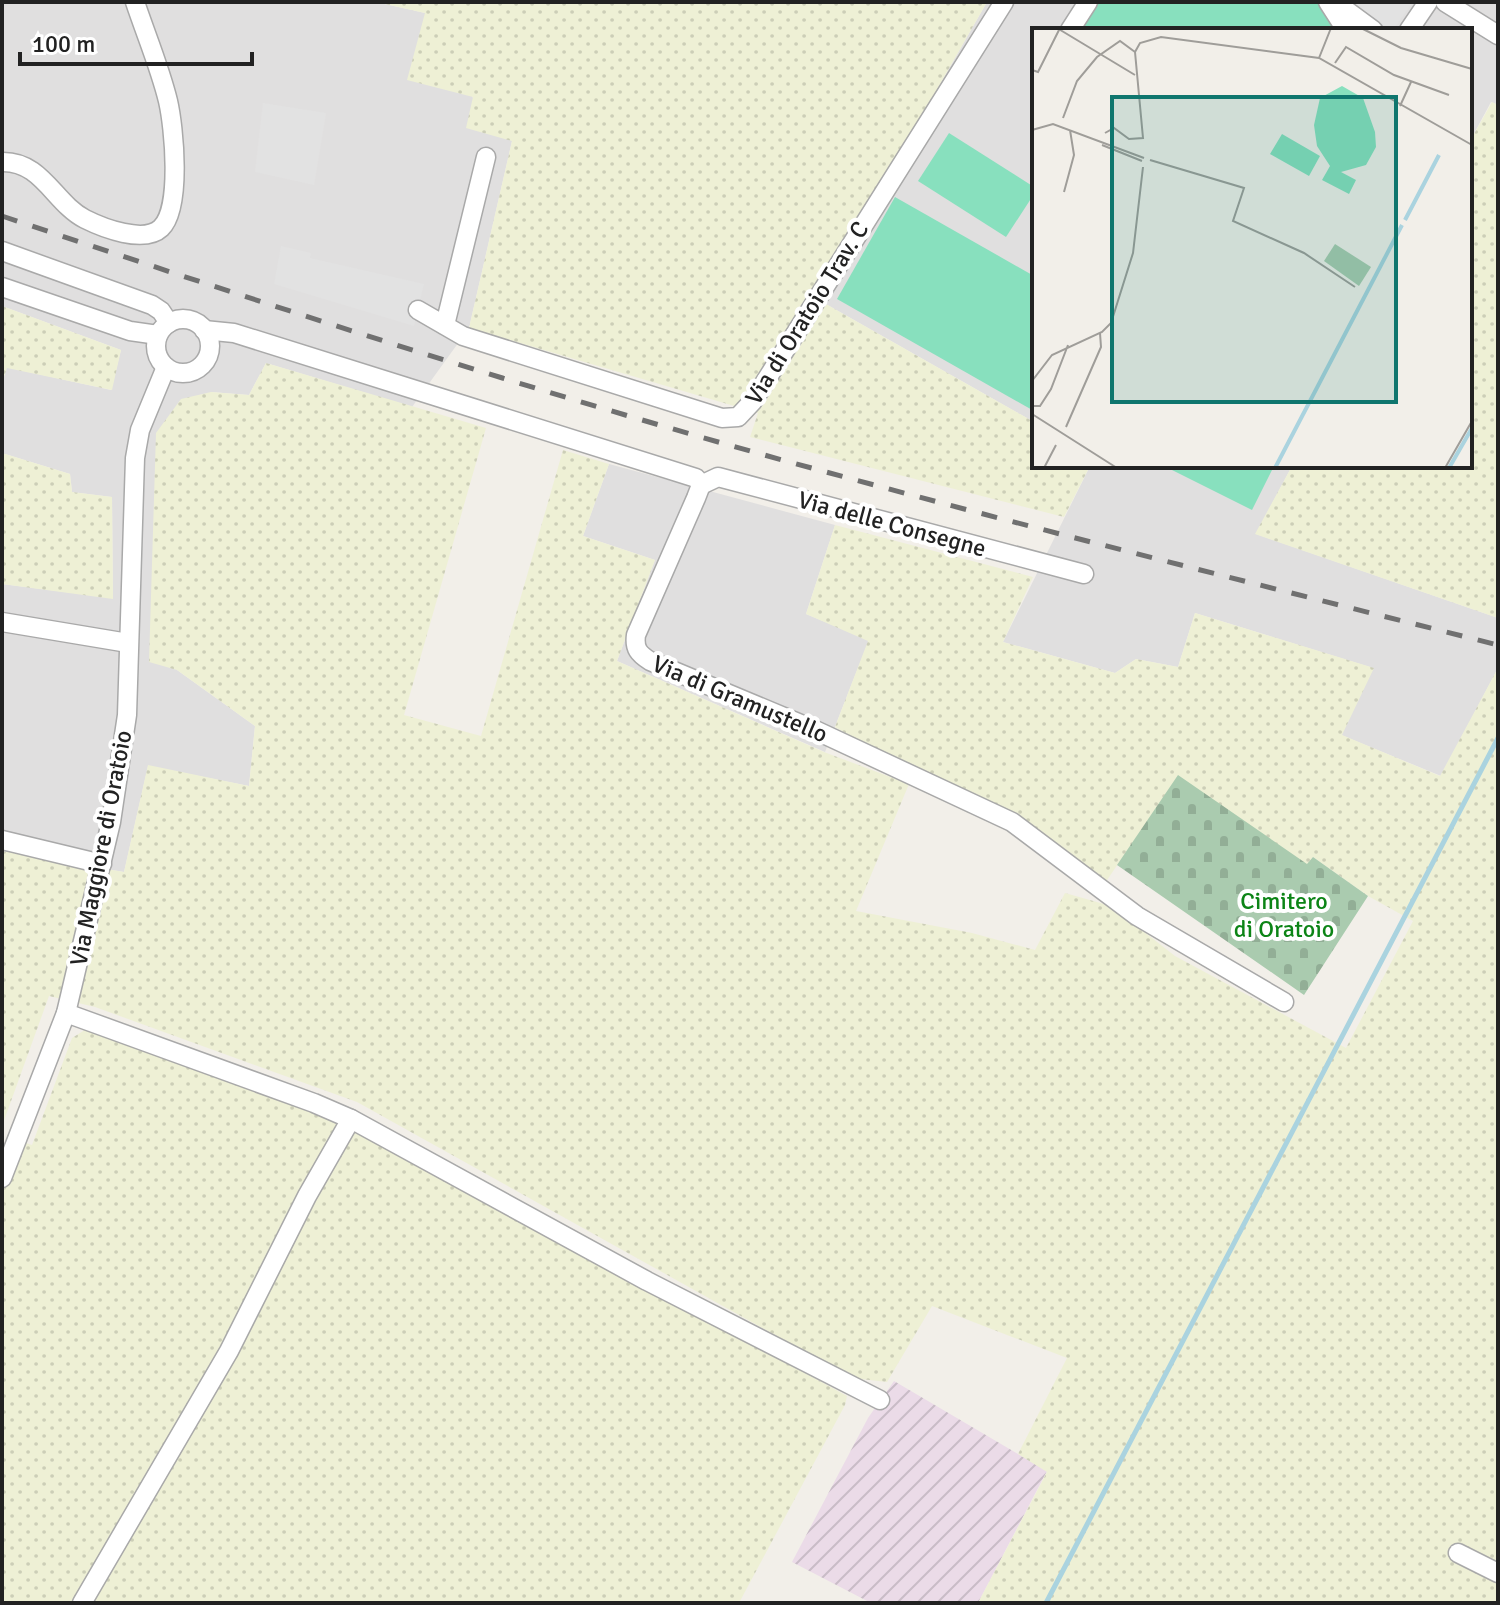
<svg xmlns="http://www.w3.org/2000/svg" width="1500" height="1605" font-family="Signika,sans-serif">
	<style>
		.residential { fill: #e0dfdf }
		.industrial { fill: url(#industrial-furrows) }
		.farmland { fill: url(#farmland-dots) }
		.cemetery { fill: url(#cemetery-stones) }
		.pitch { fill: #88e0be }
		.parking { fill: #e2e2e2 }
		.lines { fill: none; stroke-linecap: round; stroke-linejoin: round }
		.stream { stroke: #aad3df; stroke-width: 5 }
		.minor-casing { stroke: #a9a9a9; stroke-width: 21 }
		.minor { stroke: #fff; stroke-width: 18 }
		.rail { stroke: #707070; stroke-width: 5; stroke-dasharray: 16 16; stroke-linecap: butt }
		.labels { text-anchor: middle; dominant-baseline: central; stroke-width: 8; stroke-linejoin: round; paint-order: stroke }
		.street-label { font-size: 24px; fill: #222; stroke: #fff }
		.park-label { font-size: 24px; fill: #0c8416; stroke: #fff }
		.inset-river { fill: none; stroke: #aad3df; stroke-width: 4 }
		.inset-road { fill: none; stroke: #9f9d99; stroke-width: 2 }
		.view { fill: #0f766e; fill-opacity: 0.15; stroke: #0f766e; stroke-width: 4 }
		.inset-edge { fill: none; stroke: #222; stroke-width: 4 }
	</style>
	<defs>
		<pattern id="industrial-furrows" width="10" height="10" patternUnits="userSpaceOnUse" patternTransform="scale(2)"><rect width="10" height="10" fill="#ebdbe8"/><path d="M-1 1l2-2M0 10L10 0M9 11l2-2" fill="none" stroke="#c9bcc7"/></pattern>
		<pattern id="farmland-dots" width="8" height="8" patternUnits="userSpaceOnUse" patternTransform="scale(2)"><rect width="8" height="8" fill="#eef0d5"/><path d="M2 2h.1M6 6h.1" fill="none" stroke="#ccceb7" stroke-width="1.8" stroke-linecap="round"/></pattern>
		<pattern id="cemetery-stones" width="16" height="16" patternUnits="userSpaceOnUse" patternTransform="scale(2)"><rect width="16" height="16" fill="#aacbaf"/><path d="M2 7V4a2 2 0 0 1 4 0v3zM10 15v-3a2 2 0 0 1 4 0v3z" fill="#92ae96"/></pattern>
	</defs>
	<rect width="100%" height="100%" fill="#f2efe9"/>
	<!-- residential -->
	<g class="residential">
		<polygon points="2,2 376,2 425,13 473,98 512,141 469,328 412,407 266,363 249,395 211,392 177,670 255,726 249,786 148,766 124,872 2,851 2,584 113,598 112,497 72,492 70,474 2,453 2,383 6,367 111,390 121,350 2,306"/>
		<polygon points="987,2 1498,2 1498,105 1491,102 1470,141 1470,30 1034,30 1034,422 817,299"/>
		<polygon points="609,464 835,525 806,614 869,640 825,752 617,661 655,560 583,536"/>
		<polygon points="1090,466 1292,466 1256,534 1498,618 1498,668 1441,776 1341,735 1373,668 1195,613 1178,667 1136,659 1115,673 1003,642"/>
	</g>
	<!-- industrial -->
	<polygon class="industrial" points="894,1381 1047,1471 978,1603 871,1603 792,1562 868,1418"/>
	<!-- farmland -->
	<g class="farmland">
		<polygon points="376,2 987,2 817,299 1034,422 1034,466 1090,466 1064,517 750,437 758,413 469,328 512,141 466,128 473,97 407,80 425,13"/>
		<polygon points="1492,102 1498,105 1498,618 1255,534 1292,466 1470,466 1470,141"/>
		<polygon points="2,306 121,350 112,390 7,368 2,383"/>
		<polygon points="266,363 486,428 404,715 481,736 563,450 609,464 583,536 655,560 617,661 824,752 909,784 856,911 972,933 1035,950 1065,893 1111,906 1175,956 1346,1048 1413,921 1368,896 1313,857 1307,865 1178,776 1105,883 835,727 868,641 806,614 835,525 1033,577 1003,642 1115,673 1136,659 1178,667 1195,613 1374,668 1342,735 1440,776 1498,668 1498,1603 978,1603 1047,1472 1018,1454 1067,1358 932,1306 887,1382 852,1378 357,1102 95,1007 49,996 2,1126 2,851 124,872 148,765 249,786 255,726 177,670 149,662 156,433 181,399 211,392 249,395"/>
		<polygon points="2,453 70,474 72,492 112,497 113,599 2,584"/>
		<polygon points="88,1028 366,1133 847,1396 845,1405 739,1603 2,1603 2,1194 23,1142 32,1145 72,1038"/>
	</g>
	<!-- cemetery -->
	<polygon class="cemetery" points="1178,775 1307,864 1313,857 1368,896 1304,995 1117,865"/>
	<!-- pitch -->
	<g class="pitch">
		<polygon points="1098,2 1322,2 1341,30 1080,30"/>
		<polygon points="949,133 1034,187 1034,194 1006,237 918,181"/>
		<polygon points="895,197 1034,276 1034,411 837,299"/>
		<polygon points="1164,466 1274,466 1252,510"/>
	</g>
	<!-- parking -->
	<g class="parking">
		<polygon points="1348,2 1413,2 1393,30 1388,30"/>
		<polygon points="263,103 326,113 314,185 255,172"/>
		<polygon points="281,246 311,253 310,258 424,284 414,326 274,284"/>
	</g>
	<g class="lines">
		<!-- stream -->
		<polyline class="stream" points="1046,1603 1498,738"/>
		<!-- minor casing -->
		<g class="minor-casing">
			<g id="minor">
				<polyline points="1328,2 1346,30"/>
				<polyline points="1335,2 1373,30"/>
				<polyline points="1445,2 1498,35"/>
				<polyline points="1070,30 1088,2"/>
				<polyline points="1409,30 1428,2"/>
				<path d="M2,162C42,161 54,203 85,219C103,228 144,244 161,228C182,208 174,127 168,101C160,68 146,35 135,2"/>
				<polyline points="2,251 152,305 161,311 169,323"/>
				<polyline points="2,287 130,331 158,335"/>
				<polyline points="418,310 463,336 722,418 738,417 753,401 1004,2"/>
				<circle cx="183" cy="346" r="27"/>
				<polyline points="445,325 486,157"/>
				<path d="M204,330L234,333L696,478L701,485L696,498L636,635C634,649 639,654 650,661L815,730L1012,822L1137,916L1284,1002"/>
				<polyline points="701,485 718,477 1084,574"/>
				<polyline points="2,622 128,643"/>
				<polyline points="2,840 102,864"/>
				<polyline points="66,1013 314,1103 351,1119 647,1281 880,1400"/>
				<polyline points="2,1178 66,1013 111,822 127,715 135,458 140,430 166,367"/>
				<polyline points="1458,1553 1498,1573"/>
				<polyline points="82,1603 229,1351 307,1196 351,1119"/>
			</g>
		</g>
		<!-- minor -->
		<use href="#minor" class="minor"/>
		<!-- rail -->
		<path class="rail" d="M2,216C262,303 522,388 786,461C1022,526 1260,585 1498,645"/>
	</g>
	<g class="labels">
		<!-- street labels -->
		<g class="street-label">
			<text transform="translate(807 313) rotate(-58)">Via di Oratoio Trav. C</text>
			<text transform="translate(892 524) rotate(15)">Via delle Consegne</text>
			<text transform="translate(740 699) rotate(23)">Via di Gramustello</text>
			<text transform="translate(101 848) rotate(-79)">Via Maggiore di Oratoio</text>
		</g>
		<!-- park labels -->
		<g class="park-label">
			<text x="1284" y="901">Cimitero<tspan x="1284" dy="28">di Oratoio</tspan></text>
		</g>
	</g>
	<!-- overview -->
	<g transform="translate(1032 28)">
		<rect width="440" height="440" fill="#f2efe9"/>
		<path d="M303,216L339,239L327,258L292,233Z" fill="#aacbaf"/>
		<path d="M310,58L331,70L343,104L344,119L334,137L309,144L324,152L317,166L290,152L298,138L285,118L282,97L288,70ZM250,106L288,128L277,148L238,126Z" fill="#88e0be"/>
		<path class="inset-river" d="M373,192L407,127M243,440L370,197M417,440L440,400"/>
		<path class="inset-road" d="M25,0L103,47M329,0L369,20L440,41M103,24L108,15L129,9L287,30L440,117M287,30L299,0M303,35L314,19L362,47L417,67M0,42L6,44L27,2M368,78L379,54M31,90L45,53L65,29L88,13L103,24M0,102L21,96L112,130M73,105L82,100L97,111L111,110L103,24M70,117L110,133M118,132L212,160L201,193L272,225L323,259M32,164L42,127L38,102M0,353L20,327L70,304L79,295L101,225L111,139M0,378H8L19,361L36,317M0,386L85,440M34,399L69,319L68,305M12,440L24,417M413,440L440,393"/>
		<path class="view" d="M80,69H364V374H80Z"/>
		<rect width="440" height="440" class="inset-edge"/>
	</g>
	<!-- border -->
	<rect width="1500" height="1605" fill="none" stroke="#222222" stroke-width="8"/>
	<!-- scale -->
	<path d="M20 52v12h232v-12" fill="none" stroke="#222222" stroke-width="4"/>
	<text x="32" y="52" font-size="24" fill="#222222" stroke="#ffffff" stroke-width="6" paint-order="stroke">100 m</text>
</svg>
